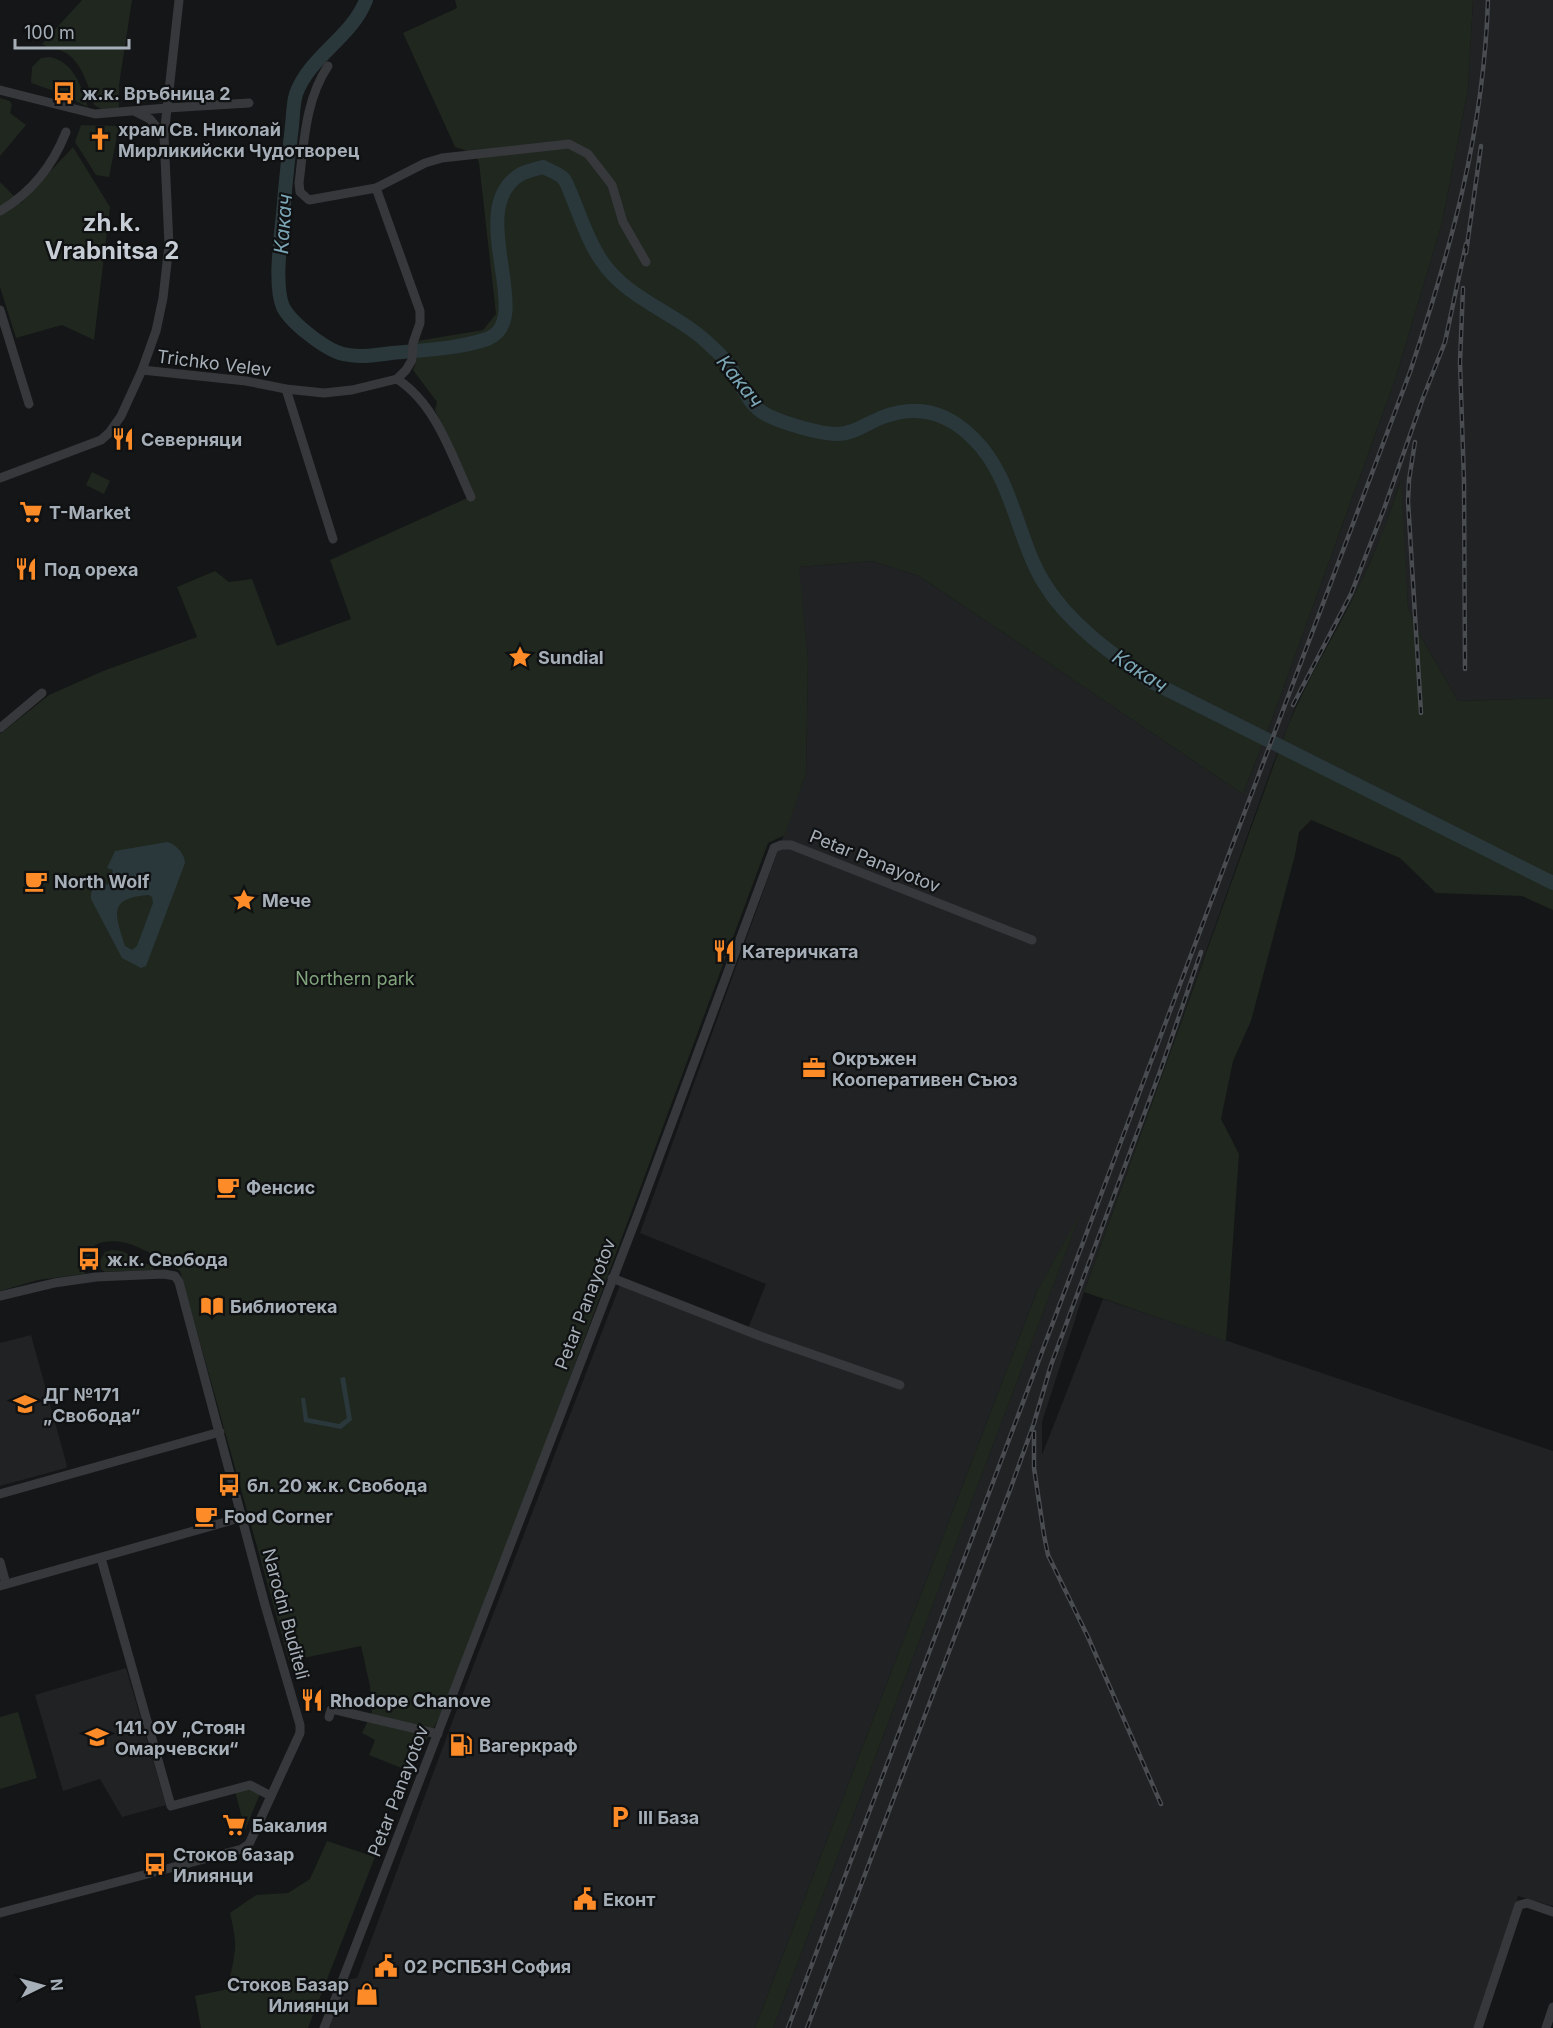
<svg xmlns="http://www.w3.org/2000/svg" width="1553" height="2028" font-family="Inter,sans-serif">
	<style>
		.built { fill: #212224 }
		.green { fill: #1f271f }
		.water { fill: #2a383c; fill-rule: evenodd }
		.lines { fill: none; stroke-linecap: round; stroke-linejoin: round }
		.river { stroke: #2a383c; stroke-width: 14 }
		.minor { stroke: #36383c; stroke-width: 9 }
		.rail-casing { stroke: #494d52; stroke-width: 4.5 }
		.rail { stroke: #101112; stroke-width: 2; stroke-dasharray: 7; stroke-linecap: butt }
		.labels { text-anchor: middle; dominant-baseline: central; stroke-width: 4.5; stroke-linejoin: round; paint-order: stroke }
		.poi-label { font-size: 18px; font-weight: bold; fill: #a6afb8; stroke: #101112; text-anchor: start }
		.street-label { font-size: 18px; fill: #a6afb8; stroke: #101112 }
		.park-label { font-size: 18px; fill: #81a47c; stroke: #101112 }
		.water-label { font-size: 20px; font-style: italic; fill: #7ba6b5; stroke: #101112 }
		.district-label { font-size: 24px; font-weight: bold; fill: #c7cdd4; stroke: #101112 }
	</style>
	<rect width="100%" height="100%" fill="#151617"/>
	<!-- built -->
	<g class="built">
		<polygon points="1473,0 1553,0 1553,698 1458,701 1415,626 1408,607 1400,482 1383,532 1361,583 1302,690 1273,764 1084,1292 1042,1422 1042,1455 1103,1299 1553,1451 1553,1906 1518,1896 1476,2028 773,2028 1079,1217 1037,1291 755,2028 324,2028 342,1981 357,1978 469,1677 620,1285 747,1331 766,1284 640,1233 806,773 808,660 798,567 872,561 919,576 1243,794 1271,722 1396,377 1442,223 1468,89"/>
		<polygon points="31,1335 67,1466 66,1468 0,1486 0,1343"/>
		<polygon points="126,1668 166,1805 122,1817 100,1779 63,1791 35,1695"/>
	</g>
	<!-- green -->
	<g class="green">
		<path d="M82,0H132L119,85V111L108,113L94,105C90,89 81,60 64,52C57,48 49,49 42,44Z"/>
		<path d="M455,0H1473L1468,89L1442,223L1396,377L1271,722L1243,794L919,576L872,561L799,567L808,660L806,773L785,835L768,843L541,1456L442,1713L409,1771L369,1755L375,1740L362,1733L372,1712L370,1686L361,1646L289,1661L180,1271C155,1257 125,1232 95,1245L87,1262V1270L84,1274L38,1280L0,1291V734L49,695L103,671L197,637L177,587L215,571L229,582L252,579L277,646L351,619L330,560L474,495L435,410L437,402L413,370L417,360V341L483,330L496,314L479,163L476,154L455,147L403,33L457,8Z"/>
		<path d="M50,57C74,62 81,86 88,107L57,92L31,83L32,67L41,58Z"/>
		<polygon points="0,98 10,101 12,105 10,113 26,125 0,156"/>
		<polygon points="81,125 119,126 109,177 96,175 75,142"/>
		<polygon points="73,147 110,207 94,340 62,325 16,338 0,287 0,182 21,203"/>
		<polygon points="92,472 110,481 104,494 86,485"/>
		<path d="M1401,480L1408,607L1415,626L1458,701L1553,698V910L1522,896L1436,893L1400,858L1311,820L1299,832L1295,855L1251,1021L1233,1061L1221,1119L1239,1154L1226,1341L1084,1292L1287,728C1308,677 1336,633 1360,584C1377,550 1389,515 1401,480Z"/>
		<polygon points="1081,1212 773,2028 755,2028 1037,1291"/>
		<polygon points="112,1250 122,1251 153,1267 154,1270 105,1272 101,1269 100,1261 105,1252"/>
		<polygon points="18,1712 37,1778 0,1789 0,1717"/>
		<polygon points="251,1787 260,1794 245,1830 235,1791"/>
		<path d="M327,1841L375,1857L308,2028H201L195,1996L228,1989C229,1977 233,1967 234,1956C237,1941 233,1927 230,1913L256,1895L288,1893L310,1879Z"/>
	</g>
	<!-- water -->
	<g class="water">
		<path d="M167,842C176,844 185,854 185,863L146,966L141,968L122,958L91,899V894L95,880L108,885L113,870L107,868L115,851ZM149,895L152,897L153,903L137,946L132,950L125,946C116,915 106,898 149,895Z"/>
		<polygon points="345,1377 352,1420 341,1429 304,1422 301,1398 305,1398 308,1418 339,1424 347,1418 340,1378"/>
	</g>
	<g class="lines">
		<!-- river -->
		<path class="river" d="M366,0C352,37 309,57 296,94C293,104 293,116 292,126C289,152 286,177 284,203C282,229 273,284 283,307C291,323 326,350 343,354C359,358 376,355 392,353C423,350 457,349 487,339C538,321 462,208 521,174C528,171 536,169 543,167C549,170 559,174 563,178C567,182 569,190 571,194C580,216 588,241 601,260C627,300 678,313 711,346C717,352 725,358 729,365C741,382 747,405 767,415C783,423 819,434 837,434C854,434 867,423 883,417C917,404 947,412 973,438C1013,477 1016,537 1044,583C1069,624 1112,654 1150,681L1553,883"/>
		<!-- minor -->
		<g class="minor">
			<path d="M328,66C305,100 304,144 299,183L300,192L309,200L376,188L425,163L442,158L569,144L588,154L612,185L623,222L646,262"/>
			<polyline points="0,90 95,114 167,108 249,103"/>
			<polyline points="136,112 150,119 164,136"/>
			<polyline points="376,188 420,311 420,323 413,343 412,360 406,370 397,379"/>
			<path d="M0,211C31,193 53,165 66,132"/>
			<polyline points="0,310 29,404"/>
			<path d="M142,370L246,381L286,389L324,393L352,390L397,379C436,404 452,456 471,497"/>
			<polyline points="286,389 333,539"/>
			<polyline points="0,478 101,440 109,433 121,416 142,370 156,331 163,298 169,245 164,136 179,0"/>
			<polyline points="0,728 42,693"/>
			<polyline points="612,1278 760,1336 900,1385"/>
			<polyline points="0,1296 54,1283 96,1277 164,1274 175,1276 179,1282 265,1605 300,1725 300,1733 249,1844 242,1849 0,1913"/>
			<polyline points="0,1494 220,1432"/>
			<polyline points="101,1558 171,1806 250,1785 271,1796"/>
			<polyline points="0,1562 6,1584"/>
			<polyline points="0,1586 243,1517"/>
			<polyline points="329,1717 331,1710 336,1710 438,1734"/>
			<polyline points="324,2028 636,1219 774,848 781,845 791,845 1032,940"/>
			<polyline points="1478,2028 1519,1905 1527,1903 1553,1912"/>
			<polyline points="1546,2028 1553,2007"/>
		</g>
		<!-- rail casing -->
		<g class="rail-casing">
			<g id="rail">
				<polyline points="1466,253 1481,146"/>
				<polyline points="1463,288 1460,362 1464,481 1465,669"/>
				<polyline points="1415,442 1409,480 1408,501 1421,713"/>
				<polyline points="1293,705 1351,594 1384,509 1423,398 1445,342 1466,244"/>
				<polyline points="1034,1432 1034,1468 1044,1535 1048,1555 1088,1637 1161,1804"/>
				<path d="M788,2028L1410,372C1451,249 1484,130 1488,0"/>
				<polyline points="807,2028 1010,1490 1034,1423 1051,1365 1161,1069 1201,952"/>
			</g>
		</g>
		<!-- rail -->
		<use href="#rail" class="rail"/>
	</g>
	<!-- icons -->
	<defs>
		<g id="bus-bare" transform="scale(1.8)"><path d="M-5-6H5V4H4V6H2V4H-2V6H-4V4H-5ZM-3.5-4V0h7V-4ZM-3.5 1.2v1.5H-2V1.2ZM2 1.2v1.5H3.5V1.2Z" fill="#fd8b27" stroke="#101112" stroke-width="2.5" paint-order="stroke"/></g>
		<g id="church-bare" transform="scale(1.8)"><path d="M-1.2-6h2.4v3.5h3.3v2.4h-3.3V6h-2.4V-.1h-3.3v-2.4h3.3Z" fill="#fd8b27" stroke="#101112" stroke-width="2.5" paint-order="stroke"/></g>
		<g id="restaurant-bare" transform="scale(1.8)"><path d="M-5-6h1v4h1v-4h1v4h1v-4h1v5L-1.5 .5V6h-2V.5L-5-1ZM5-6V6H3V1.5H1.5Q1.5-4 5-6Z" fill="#fd8b27" stroke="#101112" stroke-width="2.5" paint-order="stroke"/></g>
		<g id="supermarket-bare" transform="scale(1.8)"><path d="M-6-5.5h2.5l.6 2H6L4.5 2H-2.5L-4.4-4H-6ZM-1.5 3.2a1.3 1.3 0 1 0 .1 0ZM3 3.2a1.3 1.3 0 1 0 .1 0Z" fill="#fd8b27" stroke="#101112" stroke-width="2.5" paint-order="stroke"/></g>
		<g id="sight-bare" transform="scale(1.8)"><path d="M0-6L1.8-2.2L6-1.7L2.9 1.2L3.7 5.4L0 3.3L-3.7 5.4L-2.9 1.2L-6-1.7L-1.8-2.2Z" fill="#fd8b27" stroke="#101112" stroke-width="2.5" paint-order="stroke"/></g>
		<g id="cafe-bare" transform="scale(1.8)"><path d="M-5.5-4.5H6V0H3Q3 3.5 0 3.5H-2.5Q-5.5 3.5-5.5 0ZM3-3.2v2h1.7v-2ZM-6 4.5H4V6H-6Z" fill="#fd8b27" stroke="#101112" stroke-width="2.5" paint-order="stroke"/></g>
		<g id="office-bare" transform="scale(1.8)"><path d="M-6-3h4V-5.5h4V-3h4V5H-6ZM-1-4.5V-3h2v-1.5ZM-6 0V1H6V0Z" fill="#fd8b27" stroke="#101112" stroke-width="2.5" paint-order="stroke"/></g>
		<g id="library-bare" transform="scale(1.8)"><path d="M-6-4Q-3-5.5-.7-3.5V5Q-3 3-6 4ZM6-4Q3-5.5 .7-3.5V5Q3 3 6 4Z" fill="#fd8b27" stroke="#101112" stroke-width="2.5" paint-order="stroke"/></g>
		<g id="school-bare" transform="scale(1.8)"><path d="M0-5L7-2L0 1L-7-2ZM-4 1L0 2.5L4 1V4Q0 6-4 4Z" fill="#fd8b27" stroke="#101112" stroke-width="2.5" paint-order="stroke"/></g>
		<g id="fuel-bare" transform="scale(1.8)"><path d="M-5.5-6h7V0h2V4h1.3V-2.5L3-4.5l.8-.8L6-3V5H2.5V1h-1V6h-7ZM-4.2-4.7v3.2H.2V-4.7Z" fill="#fd8b27" stroke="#101112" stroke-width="2.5" paint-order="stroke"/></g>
		<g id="parking-bare" transform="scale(1.8)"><path d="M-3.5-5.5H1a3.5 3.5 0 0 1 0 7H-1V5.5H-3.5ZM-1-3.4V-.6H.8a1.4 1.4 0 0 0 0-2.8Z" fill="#fd8b27" stroke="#101112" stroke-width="2.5" paint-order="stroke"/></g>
		<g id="civic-bare" transform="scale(1.8)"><path d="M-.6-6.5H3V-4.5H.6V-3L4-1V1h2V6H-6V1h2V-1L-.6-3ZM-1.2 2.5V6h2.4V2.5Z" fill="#fd8b27" stroke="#101112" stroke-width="2.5" paint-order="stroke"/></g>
		<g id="shop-bare" transform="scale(1.8)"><path d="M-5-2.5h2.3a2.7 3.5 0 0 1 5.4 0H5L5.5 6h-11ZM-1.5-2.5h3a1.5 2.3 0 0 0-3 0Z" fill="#fd8b27" stroke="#101112" stroke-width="2.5" paint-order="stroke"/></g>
	</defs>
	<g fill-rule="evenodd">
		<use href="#bus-bare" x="64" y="93"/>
		<use href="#church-bare" x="100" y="139"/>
		<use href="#restaurant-bare" x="123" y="439"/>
		<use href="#supermarket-bare" x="31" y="512"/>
		<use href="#restaurant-bare" x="26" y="569"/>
		<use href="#sight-bare" x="520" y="657"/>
		<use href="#cafe-bare" x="36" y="881"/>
		<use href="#sight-bare" x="244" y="900"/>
		<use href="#restaurant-bare" x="724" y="951"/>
		<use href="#office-bare" x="814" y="1068"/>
		<use href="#cafe-bare" x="228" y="1187"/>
		<use href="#bus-bare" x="89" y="1259"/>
		<use href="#library-bare" x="212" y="1306"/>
		<use href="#school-bare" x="25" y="1404"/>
		<use href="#bus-bare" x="229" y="1485"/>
		<use href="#cafe-bare" x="206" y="1516"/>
		<use href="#restaurant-bare" x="312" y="1700"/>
		<use href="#school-bare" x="97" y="1737"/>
		<use href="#fuel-bare" x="461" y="1745"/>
		<use href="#parking-bare" x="620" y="1817"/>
		<use href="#supermarket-bare" x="234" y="1825"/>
		<use href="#bus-bare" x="155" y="1864"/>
		<use href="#civic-bare" x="585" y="1899"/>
		<use href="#civic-bare" x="386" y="1966"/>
		<use href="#shop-bare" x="367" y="1994"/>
	</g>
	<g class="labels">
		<!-- poi labels -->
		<g class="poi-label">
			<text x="82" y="93">ж.к. Връбница 2</text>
			<text x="118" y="129">храм Св. Николай<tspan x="118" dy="21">Мирликийски Чудотворец</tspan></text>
			<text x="141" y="439">Северняци</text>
			<text x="49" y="512">T-Market</text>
			<text x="44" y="569">Под ореха</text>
			<text x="538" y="657">Sundial</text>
			<text x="54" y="881">North Wolf</text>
			<text x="262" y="900">Мече</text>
			<text x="742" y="951">Катеричката</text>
			<text x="832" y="1058">Окръжен<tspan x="832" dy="21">Кооперативен Съюз</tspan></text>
			<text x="246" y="1187">Фенсис</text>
			<text x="107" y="1259">ж.к. Свобода</text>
			<text x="230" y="1306">Библиотека</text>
			<text x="43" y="1394">ДГ №171<tspan x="43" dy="21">„Свобода“</tspan></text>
			<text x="247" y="1485">бл. 20 ж.к. Свобода</text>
			<text x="224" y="1516">Food Corner</text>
			<text x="330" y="1700">Rhodope Chanove</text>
			<text x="115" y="1727">141. ОУ „Стоян<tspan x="115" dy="21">Омарчевски“</tspan></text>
			<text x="479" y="1745">Вагеркраф</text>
			<text x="638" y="1817">III База</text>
			<text x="252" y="1825">Бакалия</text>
			<text x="173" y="1854">Стоков базар<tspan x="173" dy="21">Илиянци</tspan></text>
			<text x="603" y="1899">Еконт</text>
			<text x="404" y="1966">02 РСПБЗН София</text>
			<text x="349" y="1984" text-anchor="end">Стоков Базар<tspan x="349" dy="21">Илиянци</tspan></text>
		</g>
		<!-- street labels -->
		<g class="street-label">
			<text transform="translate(214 363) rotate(7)">Trichko Velev</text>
			<text transform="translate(875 861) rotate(22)">Petar Panayotov</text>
			<text transform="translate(585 1304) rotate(-69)">Petar Panayotov</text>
			<text transform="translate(286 1614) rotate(75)">Narodni Buditeli</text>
			<text transform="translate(398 1791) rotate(-69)">Petar Panayotov</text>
		</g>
		<!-- park labels -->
		<g class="park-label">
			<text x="355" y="978">Northern park</text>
		</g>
		<!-- water labels -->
		<g class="water-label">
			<text transform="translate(283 224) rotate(-86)">Какач</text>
			<text transform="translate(740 381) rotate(51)">Какач</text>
			<text transform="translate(1140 671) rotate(33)">Какач</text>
		</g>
		<!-- district labels -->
		<g class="district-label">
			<text x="112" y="222">zh.k.<tspan x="112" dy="28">Vrabnitsa 2</tspan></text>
		</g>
	</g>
	<!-- north arrow -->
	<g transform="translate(42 1986) rotate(85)" stroke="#101112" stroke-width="4.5" paint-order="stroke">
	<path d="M0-4.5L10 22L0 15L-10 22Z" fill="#a6afb8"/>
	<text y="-9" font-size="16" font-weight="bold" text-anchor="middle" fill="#a6afb8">N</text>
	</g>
	<!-- scale -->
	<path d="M15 39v9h114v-9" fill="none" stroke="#a6afb8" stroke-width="3"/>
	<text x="24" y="39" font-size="18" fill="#a6afb8" stroke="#101112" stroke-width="4.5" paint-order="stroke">100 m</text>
</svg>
